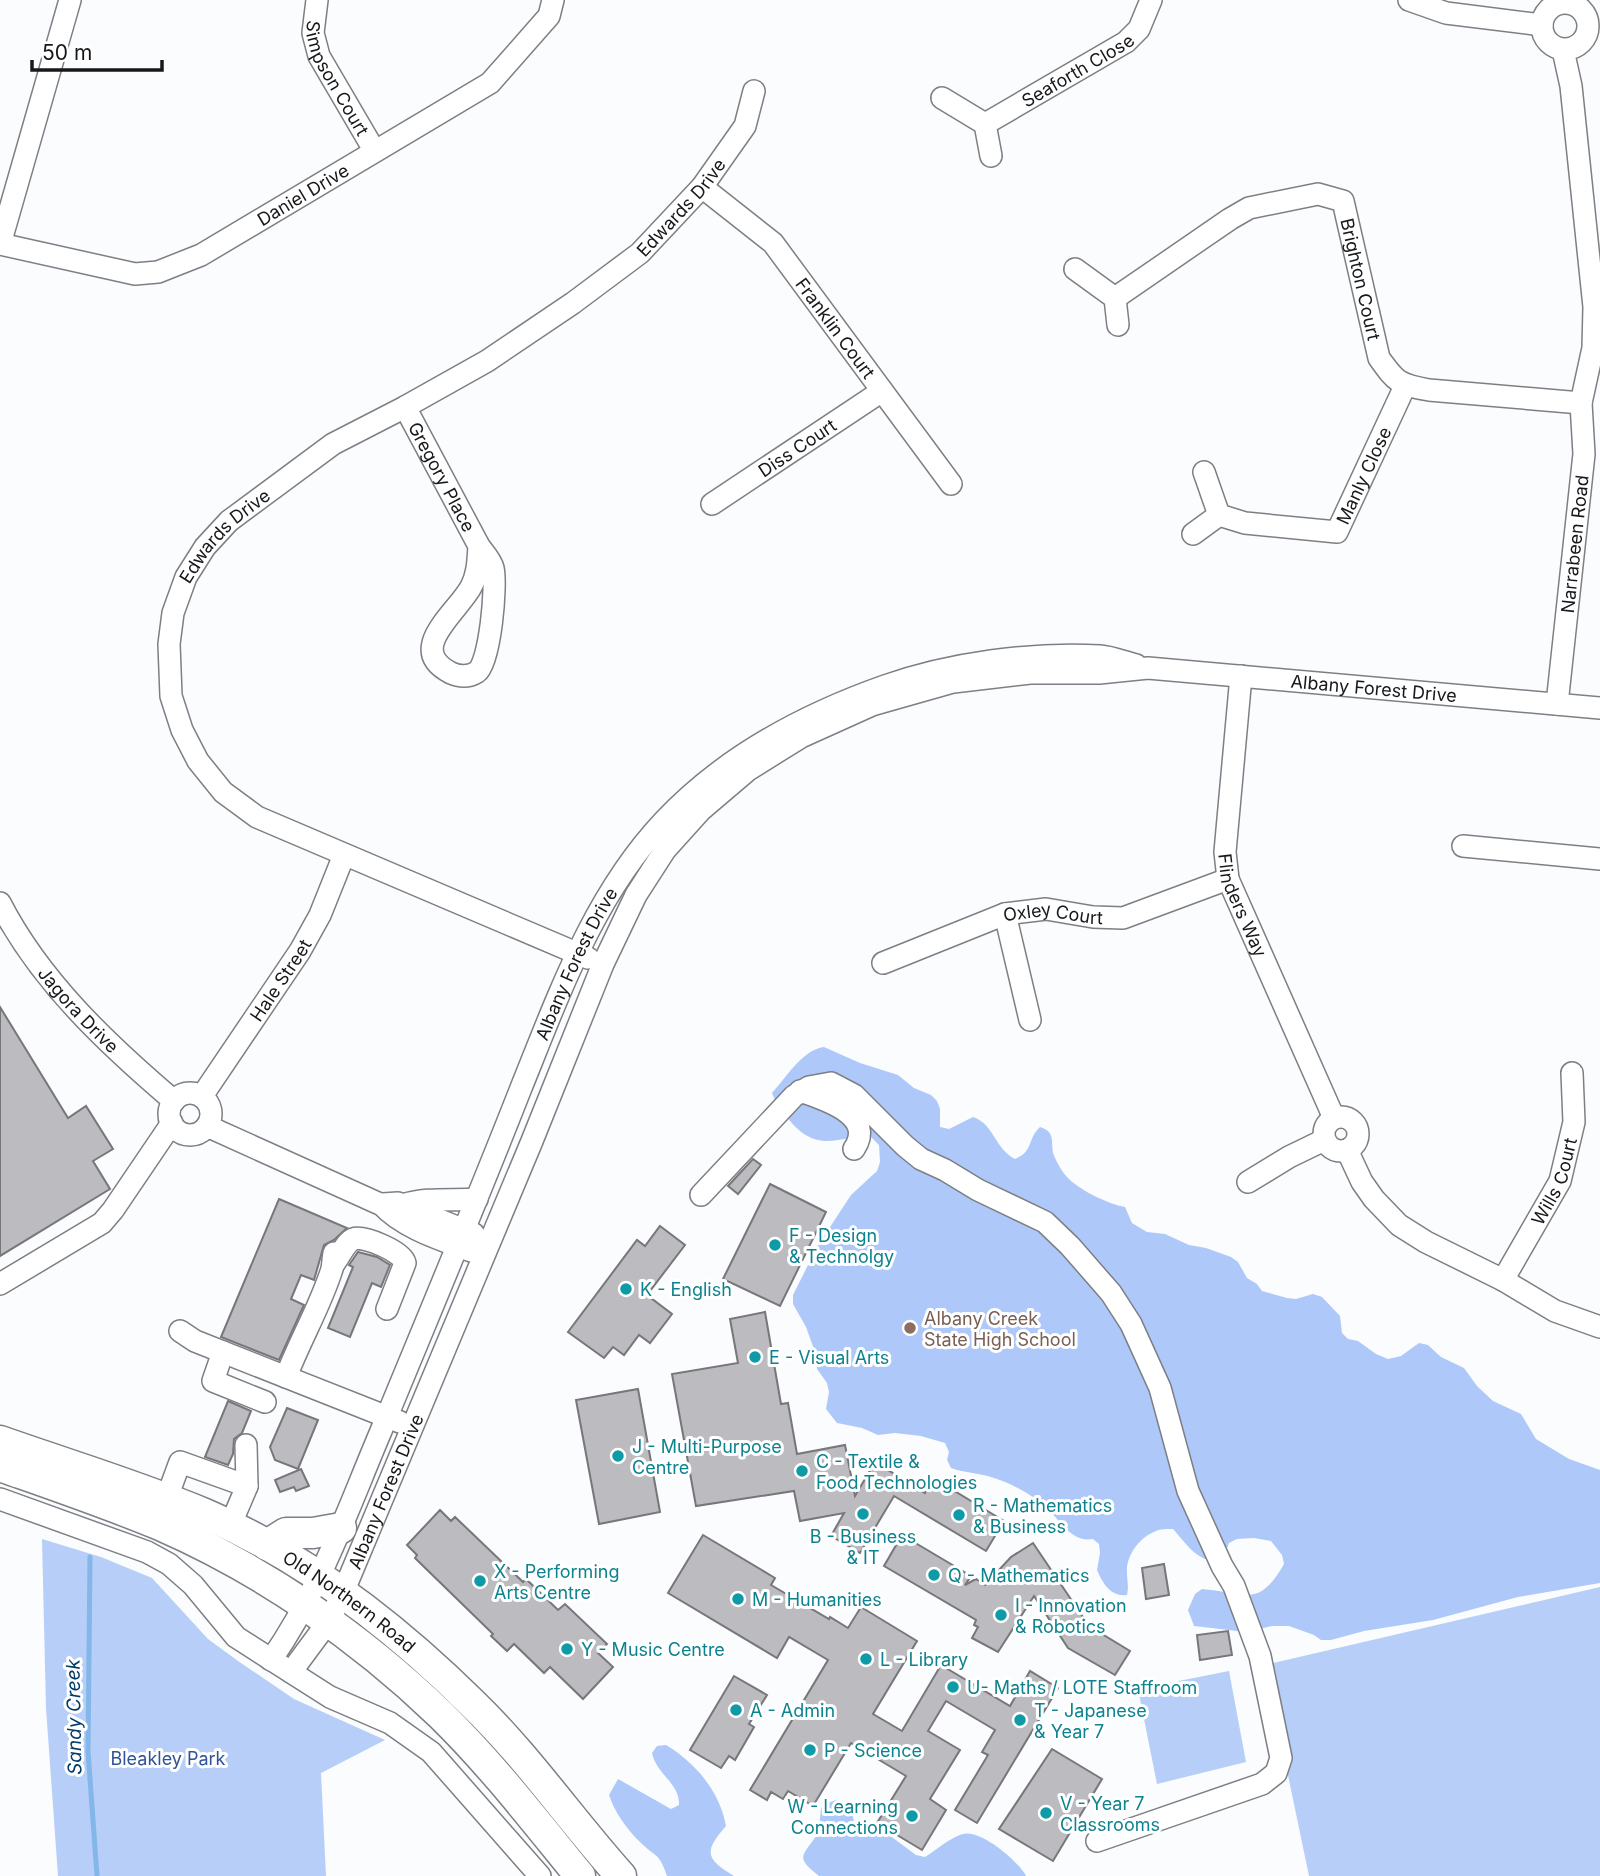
<svg xmlns="http://www.w3.org/2000/svg" width="1600" height="1876" font-family="Inter,sans-serif">
	<style>
		.green { fill: #b6cef8 }
		.forest { fill: #aec9f9 }
		.lines { fill: none; stroke-linecap: round; stroke-linejoin: round }
		.stream { stroke: #83b6e9; stroke-width: 5 }
		.building { fill: #bcbbc0; stroke: #77767b; stroke-width: 2 }
		.minor-casing { stroke: #7c7f84; stroke-width: 24 }
		.highway-casing { stroke: #7c7f84; stroke-width: 33 }
		.minor { stroke: #fff; stroke-width: 21 }
		.highway { stroke: #fff; stroke-width: 30 }
		.culture-dot { fill: #0f9aa8; stroke: #fff; stroke-width: 2.5 }
		.education-dot { fill: #8d6e63; stroke: #fff; stroke-width: 2.5 }
		.labels { text-anchor: middle; dominant-baseline: central; stroke-width: 6; stroke-linejoin: round; paint-order: stroke }
		.street-label { font-size: 18px; fill: #17181a; stroke: #fff }
		.culture-label { font-size: 18px; fill: #0d838f; stroke: #fff; text-anchor: start }
		.education-label { font-size: 18px; fill: #785e54; stroke: #fff; text-anchor: start }
		.park-label { font-size: 18px; fill: #2f539a; stroke: #fff }
		.water-label { font-size: 19px; font-style: italic; fill: #003b6a; stroke: #fff }
	</style>
	<rect width="100%" height="100%" fill="#fafcfe"/>
	<!-- green -->
	<g class="green">
		<polygon points="42,1539 101,1557 152,1578 208,1639 238,1661 294,1699 385,1740 321,1773 326,1876 58,1876 46,1708"/>
		<polygon points="1600,1587 1600,1876 1309,1876 1265,1665"/>
		<polygon points="1229,1671 1246,1762 1157,1784 1138,1689"/>
	</g>
	<!-- forest -->
	<g class="forest">
		<path d="M824,1047L860,1063L898,1075L914,1088L931,1095L937,1101L940,1109V1127L949,1129L973,1117C994,1124 995,1149 1015,1159C1034,1151 1027,1139 1040,1127C1055,1132 1051,1139 1053,1153C1055,1159 1062,1172 1067,1177C1079,1190 1108,1204 1125,1207L1132,1223L1147,1232L1165,1234L1189,1245L1206,1248L1231,1257L1238,1262L1247,1278L1257,1284L1262,1291L1287,1298L1296,1299L1313,1294L1322,1297L1340,1316L1342,1333L1348,1339L1358,1341L1376,1354L1388,1359L1401,1356L1419,1343L1428,1345L1441,1357L1464,1368L1477,1386L1493,1401L1521,1414L1536,1439L1569,1459L1600,1470V1583L1518,1597L1433,1620L1364,1631L1331,1640H1321L1314,1635L1289,1626H1272L1246,1632L1194,1626L1188,1610L1195,1594L1202,1589C1244,1592 1258,1610 1284,1564L1282,1555L1271,1541L1254,1538L1237,1539L1229,1543L1226,1551L1213,1561C1195,1559 1184,1541 1173,1529C1168,1529 1160,1529 1156,1531C1140,1537 1126,1555 1127,1572C1127,1581 1129,1586 1127,1595C1111,1597 1103,1584 1097,1570L1100,1553L1099,1544L1093,1539C1071,1543 1060,1520 1046,1507C1032,1495 1011,1483 994,1478C980,1473 965,1473 951,1468L947,1460L949,1452L945,1443L921,1436L895,1433L878,1435L862,1428L837,1423L826,1409L829,1392L827,1383L817,1369L815,1352L806,1327L793,1304V1295L817,1247L851,1195L877,1171L880,1162L879,1145L867,1133C832,1143 811,1149 787,1117C782,1109 775,1102 772,1093C786,1078 802,1050 824,1047Z"/>
		<path d="M666,1745C696,1763 720,1792 726,1826C703,1852 706,1859 734,1876H667C659,1852 656,1858 640,1842C627,1830 614,1811 609,1795L618,1779L671,1809L679,1805C680,1783 656,1774 652,1753L657,1746Z"/>
		<path d="M836,1800L851,1809L855,1826L881,1829L916,1855L925,1857C936,1850 951,1837 963,1834C981,1829 1019,1862 1026,1876H819C795,1857 802,1857 816,1836C820,1829 820,1817 821,1808L828,1803Z"/>
	</g>
	<g class="lines">
		<!-- stream -->
		<polyline class="stream" points="90,1557 88,1751 97,1876"/>
	</g>
	<!-- building -->
	<g class="building">
		<polygon points="0,1007 68,1118 86,1106 113,1149 93,1161 110,1189 0,1256"/>
		<polygon points="753,1159 761,1165 738,1194 728,1186"/>
		<polygon points="770,1184 826,1212 780,1306 723,1279"/>
		<polygon points="279,1199 347,1228 334,1240 324,1245 314,1280 301,1275 291,1299 304,1305 279,1360 221,1337"/>
		<polygon points="660,1226 685,1245 647,1295 672,1314 650,1343 639,1335 624,1355 613,1347 604,1358 568,1332 637,1240 645,1246"/>
		<polygon points="358,1252 377,1257 390,1265 381,1287 372,1283 350,1337 328,1328 353,1267 349,1265"/>
		<polygon points="765,1312 781,1404 788,1403 797,1454 845,1445 855,1496 875,1462 925,1493 933,1478 1004,1521 986,1551 894,1496 860,1553 831,1536 844,1513 800,1521 794,1491 696,1506 672,1374 738,1363 730,1319"/>
		<polygon points="638,1389 660,1512 599,1524 576,1400"/>
		<polygon points="228,1401 251,1411 242,1433 234,1439 233,1454 228,1465 205,1457"/>
		<polygon points="287,1408 318,1420 298,1469 275,1460 270,1447"/>
		<polygon points="301,1469 309,1486 296,1491 294,1487 280,1492 275,1480"/>
		<polygon points="440,1510 451,1521 455,1517 523,1582 526,1579 558,1610 565,1604 607,1644 598,1653 613,1667 583,1699 550,1667 544,1673 514,1644 507,1651 491,1636 493,1634 415,1558 417,1555 407,1545"/>
		<polygon points="703,1535 775,1578 771,1585 829,1619 830,1617 848,1628 861,1607 917,1641 873,1714 902,1731 941,1665 1010,1706 1030,1671 1058,1688 977,1823 955,1810 988,1755 982,1752 995,1730 946,1701 928,1731 960,1750 930,1799 946,1810 922,1850 877,1823 906,1776 851,1743 813,1806 788,1791 783,1799 771,1792 767,1800 750,1790 828,1660 789,1637 777,1658 668,1593"/>
		<polygon points="902,1535 971,1576 965,1585 976,1579 985,1585 1011,1557 1033,1543 1089,1626 1130,1651 1115,1675 1068,1648 1034,1596 998,1652 972,1638 978,1627 974,1625 976,1620 884,1566"/>
		<polygon points="1164,1564 1169,1595 1146,1599 1142,1568"/>
		<polygon points="1228,1631 1232,1655 1200,1660 1197,1635"/>
		<polygon points="734,1676 767,1695 749,1724 754,1727 735,1760 729,1756 721,1768 690,1750"/>
		<polygon points="1052,1749 1102,1779 1053,1861 999,1829"/>
	</g>
	<g class="lines">
		<!-- minor casing -->
		<g class="minor-casing">
			<g id="minor">
				<path id="s1" d="M317,0L313,33L319,56L374,150"/>
				<polyline points="1409,0 1446,13 1542,25"/>
				<circle cx="1565" cy="26" r="23"/>
				<polyline points="942,98 985,124 991,156"/>
				<path id="s2" d="M985,124L1126,42L1139,29L1151,0"/>
				<path id="s3" d="M702,187L773,243L951,484"/>
				<path id="s4" d="M0,244L135,274L158,272L201,255L490,83L549,16L553,0"/>
				<polyline points="0,244 70,0"/>
				<polyline points="1075,269 1115,298 1118,325"/>
				<path id="s5" d="M1115,298L1230,219L1249,208L1318,194L1343,201L1379,358C1396,382 1399,385 1429,390L1581,403"/>
				<path id="s6" d="M405,407L479,546C484,553 491,560 493,568C497,585 490,663 477,672C469,677 460,677 451,673C405,649 456,614 471,587C478,574 478,560 479,546"/>
				<path id="s7" d="M712,504L882,391"/>
				<path id="s8" d="M1219,515L1245,523L1337,532L1405,386"/>
				<polyline points="1193,534 1219,515 1204,472"/>
				<path id="s9" d="M1241,676L1225,852L1228,879L1334,1118"/>
				<path id="s10" d="M1557,704L1584,454L1581,403L1593,348L1594,307L1571,86L1563,50"/>
				<polyline points="1463,846 1600,859"/>
				<path id="s11" d="M0,903C40,981 107,1044 174,1101"/>
				<polyline points="1005,914 1030,1020"/>
				<path id="s12" d="M588,958L257,817L223,792L198,761L182,730L171,696L169,644L173,613L186,577L205,547L229,521L333,444L405,407L487,361L573,303L640,253L702,187L745,126L754,91"/>
				<path id="s13" d="M883,963L1005,914L1046,909L1093,917L1123,918L1228,879"/>
				<path d="M800,1091C823,1099 877,1115 854,1149"/>
				<circle cx="190" cy="1114" r="21"/>
				<path id="s14" d="M202,1096L300,951L320,915L344,855"/>
				<circle cx="1341" cy="1134" r="17"/>
				<path d="M207,1126L382,1205C403,1228 442,1240 471,1251"/>
				<polyline points="1347,1150 1362,1182 1374,1199 1399,1225 1426,1242 1503,1280 1555,1311 1600,1327"/>
				<polyline points="1248,1182 1289,1157 1324,1140"/>
				<polyline points="701,1195 794,1096 809,1087 831,1083 854,1095 905,1146 921,1159 945,1170 978,1190 1045,1222 1070,1246 1111,1293 1131,1324 1160,1388 1188,1491 1222,1566 1234,1586 1260,1656 1281,1758 1276,1773 1262,1784 1097,1841"/>
				<polyline points="383,1204 398,1203 474,1234"/>
				<path d="M403,1205C427,1197 453,1201 477,1199"/>
				<path d="M333,1265C339,1258 345,1243 353,1239C364,1235 403,1252 405,1263L387,1309"/>
				<path id="s15" d="M1503,1280L1560,1181L1574,1122L1572,1073"/>
				<polyline points="0,1284 102,1223 113,1210 172,1123"/>
				<polyline points="180,1331 195,1341 400,1422"/>
				<polyline points="223,1352 213,1381 265,1402"/>
				<path d="M286,1377C300,1340 320,1307 332,1269C333,1263 333,1258 334,1253"/>
				<polyline points="0,1499 147,1552 169,1564 193,1585 236,1637 330,1697 390,1723 431,1752 540,1876"/>
				<polyline points="166,1500 180,1462 247,1486"/>
				<polyline points="230,1526 247,1486 246,1445"/>
				<path id="s16" d="M271,1660C321,1588 347,1511 381,1431C428,1317 476,1203 521,1088C559,994 594,895 664,821C725,756 803,715 885,686C950,663 1032,652 1100,656C1112,657 1124,662 1136,665"/>
				<path id="s17" d="M291,1672L328,1622L342,1595L532,1141L603,964L636,895L665,850L701,810L748,770L801,737L872,705L953,682L1030,673H1099L1148,668L1600,708"/>
			</g>
		</g>
		<!-- highway casing -->
		<g class="highway-casing">
			<g id="highway">
				<path id="s18" d="M0,1441C68,1465 138,1486 205,1514C305,1557 395,1627 472,1703C527,1756 570,1819 621,1876"/>
				<path d="M0,1466C54,1485 107,1503 160,1525C263,1570 360,1637 441,1715C492,1765 535,1821 580,1876"/>
				<polyline points="267,1545 286,1533 313,1533 341,1528"/>
			</g>
		</g>
		<!-- minor -->
		<use href="#minor" class="minor"/>
		<!-- highway -->
		<use href="#highway" class="highway"/>
	</g>
	<!-- markers -->
	<g class="culture-dot">
		<circle cx="775" cy="1245" r="7"/>
		<circle cx="626" cy="1289" r="7"/>
		<circle cx="755" cy="1357" r="7"/>
		<circle cx="618" cy="1456" r="7"/>
		<circle cx="802" cy="1471" r="7"/>
		<circle cx="863" cy="1514" r="7"/>
		<circle cx="959" cy="1515" r="7"/>
		<circle cx="934" cy="1575" r="7"/>
		<circle cx="480" cy="1581" r="7"/>
		<circle cx="738" cy="1599" r="7"/>
		<circle cx="1001" cy="1615" r="7"/>
		<circle cx="567" cy="1649" r="7"/>
		<circle cx="866" cy="1659" r="7"/>
		<circle cx="953" cy="1687" r="7"/>
		<circle cx="736" cy="1710" r="7"/>
		<circle cx="1020" cy="1720" r="7"/>
		<circle cx="810" cy="1750" r="7"/>
		<circle cx="1046" cy="1813" r="7"/>
		<circle cx="912" cy="1816" r="7"/>
	</g>
	<circle class="education-dot" cx="910" cy="1328" r="7"/>
	<g class="labels">
		<!-- street labels -->
		<g class="street-label">
			<text stroke="none"><textPath href="#s2" startOffset="107">Seaforth Close</textPath></text>
			<text stroke="none"><textPath href="#s1" startOffset="84">Simpson Court</textPath></text>
			<text stroke="none"><textPath href="#s4" startOffset="326">Daniel Drive</textPath></text>
			<text stroke="none"><textPath href="#s12" startOffset="1258">Edwards Drive</textPath></text>
			<text stroke="none"><textPath href="#s5" startOffset="338">Brighton Court</textPath></text>
			<text stroke="none"><textPath href="#s3" startOffset="196">Franklin Court</textPath></text>
			<text stroke="none"><textPath href="#s7" startOffset="102">Diss Court</textPath></text>
			<text stroke="none"><textPath href="#s8" startOffset="182">Manly Close</textPath></text>
			<text stroke="none"><textPath href="#s6" startOffset="79">Gregory Place</textPath></text>
			<text stroke="none"><textPath href="#s12" startOffset="691">Edwards Drive</textPath></text>
			<text stroke="none"><textPath href="#s10" startOffset="161">Narrabeen Road</textPath></text>
			<text stroke="none"><textPath href="#s17" startOffset="1668">Albany Forest Drive</textPath></text>
			<text stroke="none"><textPath href="#s9" startOffset="233">Flinders Way</textPath></text>
			<text stroke="none"><textPath href="#s13" startOffset="180">Oxley Court</textPath></text>
			<text stroke="none"><textPath href="#s16" startOffset="761">Albany Forest Drive</textPath></text>
			<text stroke="none"><textPath href="#s14" startOffset="140">Hale Street</textPath></text>
			<text stroke="none"><textPath href="#s11" startOffset="133">Jagora Drive</textPath></text>
			<text stroke="none"><textPath href="#s15" startOffset="112">Wills Court</textPath></text>
			<text stroke="none"><textPath href="#s17" startOffset="205">Albany Forest Drive</textPath></text>
			<text stroke="none"><textPath href="#s18" startOffset="387">Old Northern Road</textPath></text>
		</g>
		<!-- culture labels -->
		<g class="culture-label">
			<text x="789" y="1235">F - Design<tspan x="789" dy="21">&amp; Technolgy</tspan></text>
			<text x="640" y="1289">K - English</text>
			<text x="769" y="1357">E - Visual Arts</text>
			<text x="632" y="1446">J - Multi-Purpose<tspan x="632" dy="21">Centre</tspan></text>
			<text x="816" y="1461">C - Textile &amp;<tspan x="816" dy="21">Food Technologies</tspan></text>
			<text x="973" y="1505">R - Mathematics<tspan x="973" dy="21">&amp; Business</tspan></text>
			<text x="863" y="1536" text-anchor="middle">B - Business<tspan x="863" dy="21">&amp; IT</tspan></text>
			<text x="494" y="1571">X - Performing<tspan x="494" dy="21">Arts Centre</tspan></text>
			<text x="948" y="1575">Q - Mathematics</text>
			<text x="752" y="1599">M - Humanities</text>
			<text x="1015" y="1605">I - Innovation<tspan x="1015" dy="21">&amp; Robotics</tspan></text>
			<text x="581" y="1649">Y - Music Centre</text>
			<text x="880" y="1659">L - Library</text>
			<text x="967" y="1687">U- Maths / LOTE Staffroom</text>
			<text x="750" y="1710">A - Admin</text>
			<text x="1034" y="1710">T - Japanese<tspan x="1034" dy="21">&amp; Year 7</tspan></text>
			<text x="824" y="1750">P - Science</text>
			<text x="1060" y="1803">V - Year 7<tspan x="1060" dy="21">Classrooms</tspan></text>
			<text x="898" y="1806" text-anchor="end">W - Learning<tspan x="898" dy="21">Connections</tspan></text>
		</g>
		<!-- education labels -->
		<g class="education-label">
			<text x="924" y="1318">Albany Creek<tspan x="924" dy="21">State High School</tspan></text>
		</g>
		<!-- park labels -->
		<g class="park-label">
			<text x="168" y="1758">Bleakley Park</text>
		</g>
		<!-- water labels -->
		<g class="water-label">
			<text transform="translate(74 1717) rotate(-91)">Sandy Creek</text>
		</g>
	</g>
	<!-- scale -->
	<path d="M32 60v10h130v-10" fill="none" stroke="#17181a" stroke-width="3.5"/>
	<text x="42" y="60" font-size="21" fill="#17181a" stroke="#ffffff" stroke-width="5" paint-order="stroke">50 m</text>
</svg>
